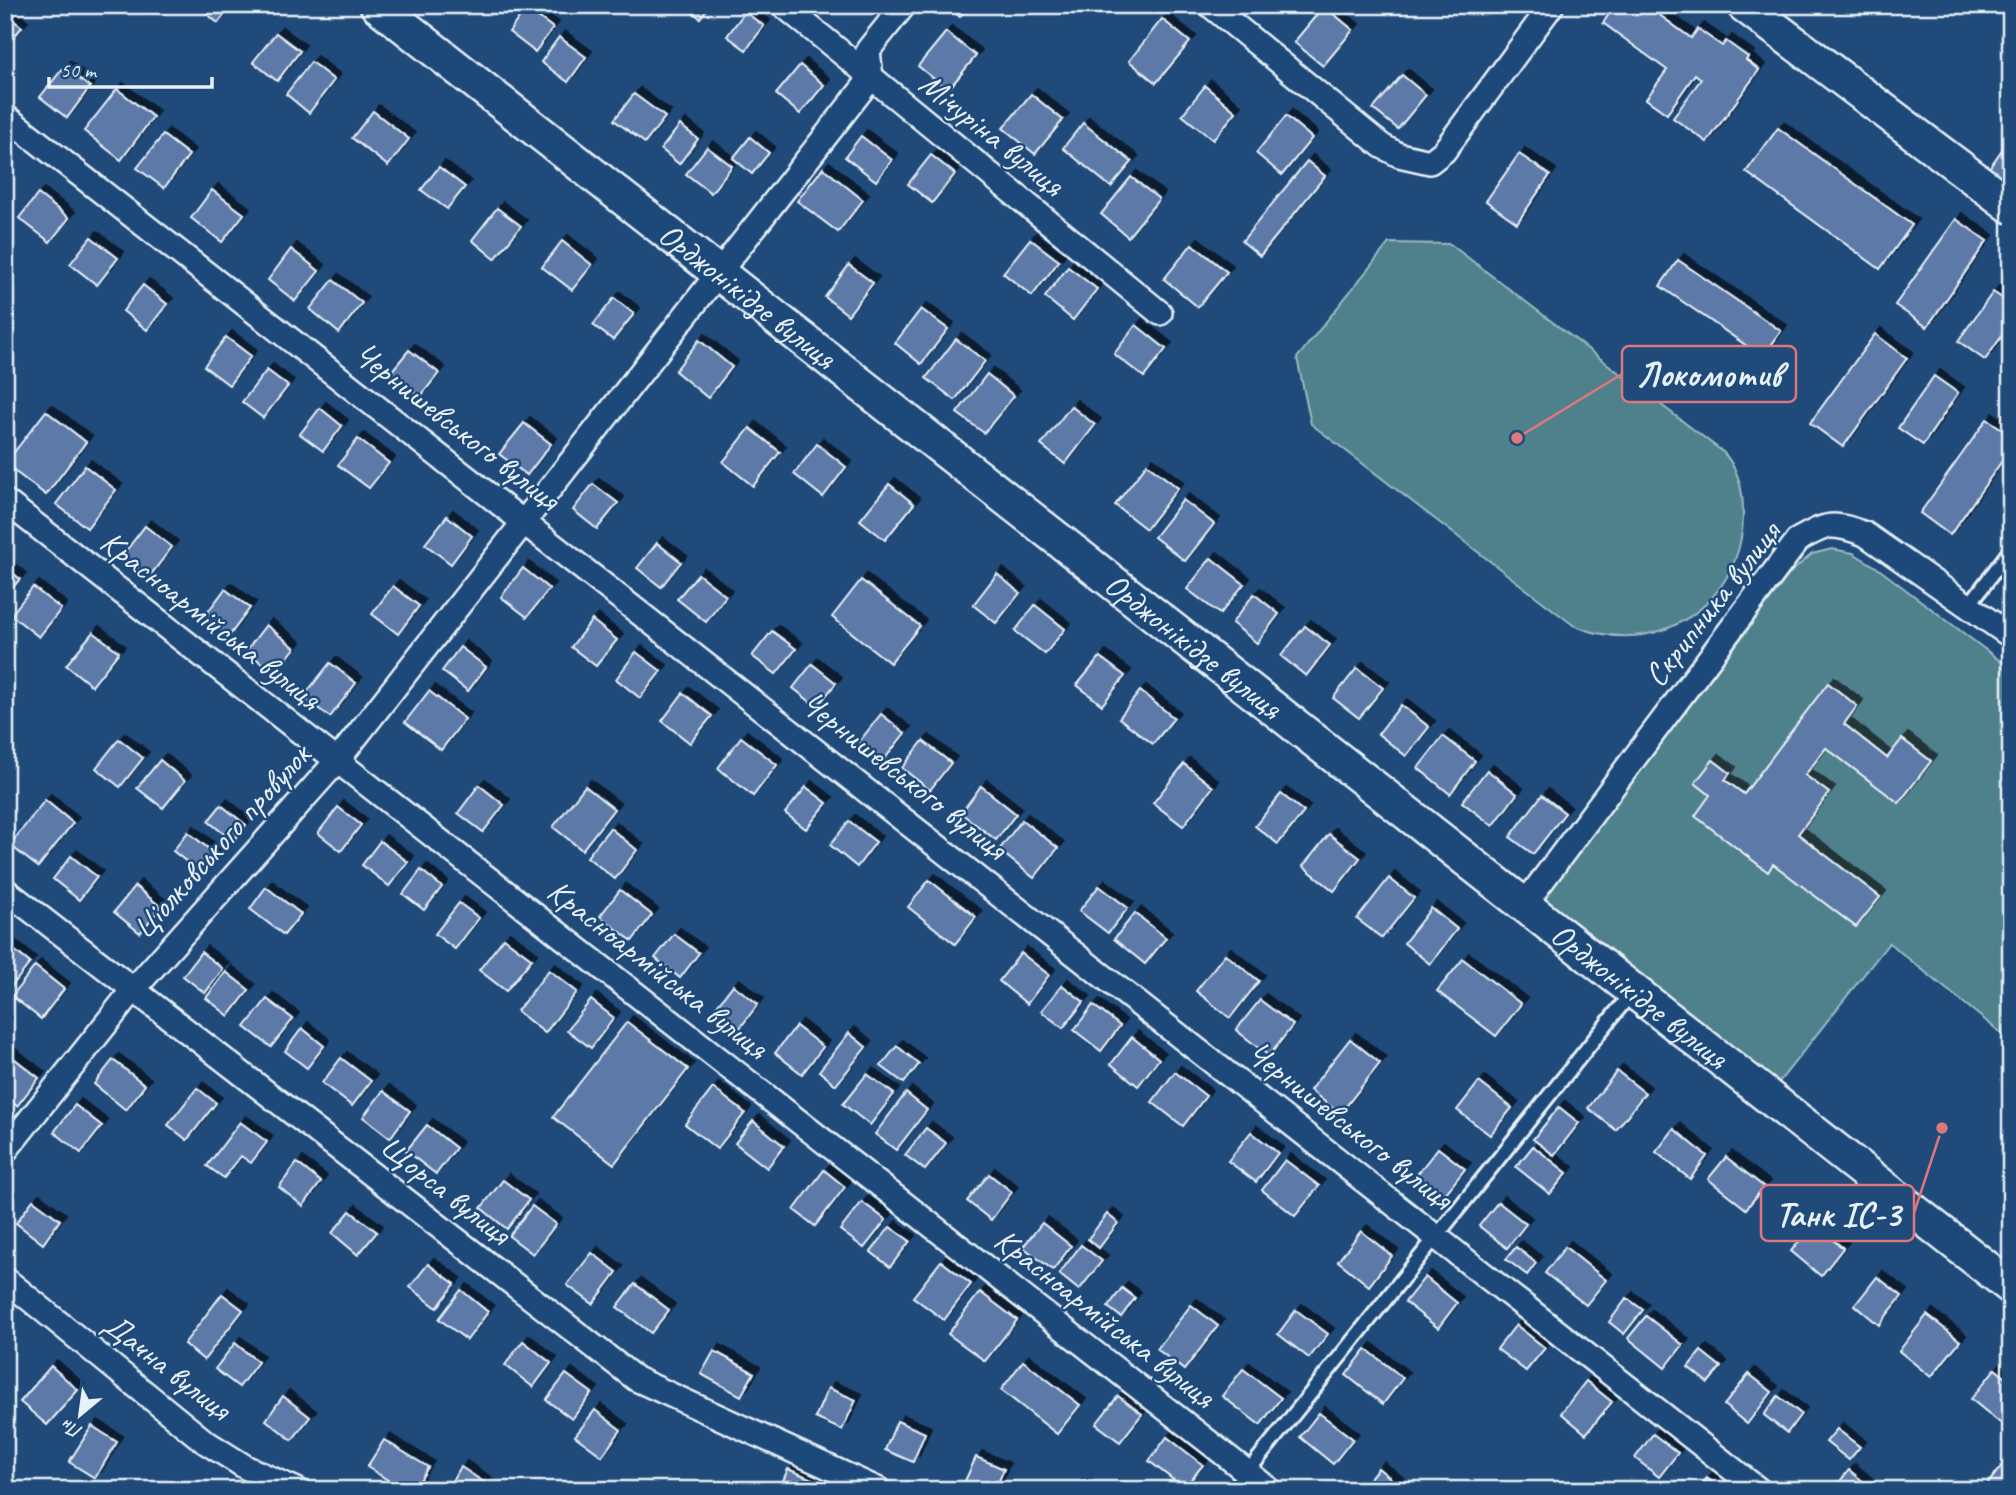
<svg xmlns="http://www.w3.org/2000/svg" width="2016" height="1495" font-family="Caveat,sans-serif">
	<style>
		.green { fill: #4f818c; stroke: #9cb9c2; stroke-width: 2 }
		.building { fill: #5d79a7; stroke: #e8f1f8; stroke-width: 2; filter: url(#shadow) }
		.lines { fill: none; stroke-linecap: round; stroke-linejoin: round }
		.lane-casing { stroke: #e8f1f8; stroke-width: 18 }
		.street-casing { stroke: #e8f1f8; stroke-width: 28 }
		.secondary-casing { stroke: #e8f1f8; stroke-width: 38 }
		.lane { stroke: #1f4a7a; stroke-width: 12 }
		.street { stroke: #1f4a7a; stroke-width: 23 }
		.secondary { stroke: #1f4a7a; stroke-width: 33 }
		.labels { text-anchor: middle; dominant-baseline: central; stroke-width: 5; stroke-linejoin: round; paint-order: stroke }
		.street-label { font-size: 33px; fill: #e8f1f8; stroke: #1f4a7a }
		.leader { fill: none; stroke: #dd787b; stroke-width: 2.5 }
		.callout-dot { fill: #dd787b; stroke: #1f4a7a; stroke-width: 2.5 }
		.callout { fill: #1f4a7a; stroke: #dd787b; stroke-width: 2.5 }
		.callout-label { font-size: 35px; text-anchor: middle; font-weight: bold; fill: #e8f1f8 }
	</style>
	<defs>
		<filter id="shadow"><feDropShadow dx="6" dy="-6" stdDeviation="0" flood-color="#0009"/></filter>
	</defs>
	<rect width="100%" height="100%" fill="#1f4a7a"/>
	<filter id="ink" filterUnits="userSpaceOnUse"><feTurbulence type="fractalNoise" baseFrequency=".0143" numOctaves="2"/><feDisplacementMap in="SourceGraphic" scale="14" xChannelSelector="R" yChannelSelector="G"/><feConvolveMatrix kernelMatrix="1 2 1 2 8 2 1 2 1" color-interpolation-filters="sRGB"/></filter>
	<g filter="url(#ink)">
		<!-- green -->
		<g class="green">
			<path d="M1389,243L1450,244L1723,452C1738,468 1743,489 1743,511C1745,603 1657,662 1573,625L1311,424L1297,358Z"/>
			<polygon points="1832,549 1853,553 1876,567 2011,669 2011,1041 1889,943 1775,1087 1540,904 1791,572 1812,554"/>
		</g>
		<!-- building -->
		<g class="building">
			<polygon points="196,5 232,5 218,23"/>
			<polygon points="684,5 710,5 700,18"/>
			<polygon points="946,5 969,5 960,17"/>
			<polygon points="1615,5 1658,5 1654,11 1691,38 1698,29 1722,46 1726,41 1748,57 1746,60 1759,70 1707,142 1673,118 1701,79 1695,74 1667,114 1646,99 1667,70 1603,23"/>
			<polygon points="1324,6 1353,30 1323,66 1294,42"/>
			<polygon points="526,8 553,28 535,52 509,32"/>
			<polygon points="745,12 764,26 746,50 727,36"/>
			<polygon points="5,14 22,27 5,48"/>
			<polygon points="1162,19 1190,42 1156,83 1129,61"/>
			<polygon points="946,32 976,56 948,90 918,66"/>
			<polygon points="276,33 300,51 277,81 253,62"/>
			<polygon points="559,37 586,57 568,82 541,62"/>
			<polygon points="311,62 334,80 309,113 286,94"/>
			<polygon points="800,65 824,85 800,114 776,94"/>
			<polygon points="64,67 90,87 67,118 40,97"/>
			<polygon points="1402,75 1426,95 1398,129 1373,109"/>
			<polygon points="1205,86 1236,112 1213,140 1182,115"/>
			<polygon points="117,89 153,117 121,160 84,131"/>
			<polygon points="634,94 665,117 645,143 614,120"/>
			<polygon points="1031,94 1063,120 1035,154 1003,128"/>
			<polygon points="373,111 409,139 388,166 352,138"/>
			<polygon points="1286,116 1312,138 1282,175 1256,153"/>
			<polygon points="1083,123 1132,162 1111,187 1063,148"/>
			<polygon points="680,125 698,139 679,164 661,149"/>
			<polygon points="1778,128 1912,225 1880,269 1746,172"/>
			<polygon points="163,135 189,155 164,188 137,168"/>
			<polygon points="861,136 892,160 876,181 845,157"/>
			<polygon points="750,137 769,153 752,174 733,158"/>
			<polygon points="2011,137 2011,188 1987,171"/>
			<polygon points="707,147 732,166 711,193 686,174"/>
			<polygon points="1519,154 1550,175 1517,223 1486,201"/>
			<polygon points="931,155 955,174 932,203 908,184"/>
			<polygon points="1307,161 1325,176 1260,256 1242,241"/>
			<polygon points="439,167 465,187 447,209 421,190"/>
			<polygon points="823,168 863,200 838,232 797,201"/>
			<polygon points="1131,177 1159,199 1128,237 1101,214"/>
			<polygon points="212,190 244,214 222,242 191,218"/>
			<polygon points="38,194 69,218 50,242 19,218"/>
			<polygon points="497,208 521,226 495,259 472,240"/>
			<polygon points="1956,219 1987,241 1927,327 1895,305"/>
			<polygon points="91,237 118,258 97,285 70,264"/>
			<polygon points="1030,239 1059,261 1032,296 1003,273"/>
			<polygon points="562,241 592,265 572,290 542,267"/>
			<polygon points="1192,244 1227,272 1198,307 1164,279"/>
			<polygon points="291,249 319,271 295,301 268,280"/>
			<polygon points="1678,260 1781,331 1763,357 1660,286"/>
			<polygon points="849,265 873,283 848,315 825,297"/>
			<polygon points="1068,267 1097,289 1073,320 1045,297"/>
			<polygon points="333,280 362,303 339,333 310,309"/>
			<polygon points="143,285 167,304 147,330 123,311"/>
			<polygon points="1993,292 2011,304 2011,323 1985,360 1958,341"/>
			<polygon points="614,298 634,314 613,340 593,325"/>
			<polygon points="921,309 948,329 921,364 895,343"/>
			<polygon points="1136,325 1166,349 1144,377 1114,354"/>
			<polygon points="1875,334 1907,358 1843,447 1810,423"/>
			<polygon points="226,337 251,356 229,385 204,366"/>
			<polygon points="956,339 985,361 955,400 926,378"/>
			<polygon points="699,340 732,367 708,398 675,371"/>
			<polygon points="409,350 439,373 420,397 390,373"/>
			<polygon points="267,370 288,386 263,418 242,402"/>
			<polygon points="987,374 1014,396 984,433 957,413"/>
			<polygon points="1934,376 1958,393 1923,445 1898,428"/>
			<polygon points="1071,406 1095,425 1065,464 1041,445"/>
			<polygon points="320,408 342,426 323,451 300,434"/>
			<polygon points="46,411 86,442 46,495 5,464"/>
			<polygon points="1987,419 2011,435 2011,448 1950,535 1920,513"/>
			<polygon points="524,423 551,444 527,475 499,454"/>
			<polygon points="750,428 780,452 753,486 723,462"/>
			<polygon points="358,439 389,463 369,488 338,465"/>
			<polygon points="817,444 846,467 823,497 794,474"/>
			<polygon points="1147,464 1178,488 1146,529 1115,505"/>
			<polygon points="85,466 116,490 87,528 56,504"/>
			<polygon points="593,484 618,503 597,529 573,510"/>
			<polygon points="889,484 914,504 885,540 860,520"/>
			<polygon points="1183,500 1214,524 1185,561 1154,537"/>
			<polygon points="447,516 472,536 451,564 425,544"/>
			<polygon points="145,526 172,547 149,577 122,556"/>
			<polygon points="657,543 681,562 661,587 637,568"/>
			<polygon points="1211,558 1244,584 1220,614 1187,589"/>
			<polygon points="5,567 20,579 5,597"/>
			<polygon points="523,568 549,589 527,617 501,597"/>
			<polygon points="698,574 726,596 706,622 677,599"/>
			<polygon points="997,574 1020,593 996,623 973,605"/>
			<polygon points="861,580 920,626 890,663 832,617"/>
			<polygon points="393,586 419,606 398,634 372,614"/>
			<polygon points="33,587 61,609 39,637 11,615"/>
			<polygon points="225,589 250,608 229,636 204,617"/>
			<polygon points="1254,594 1279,614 1257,643 1232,623"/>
			<polygon points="1035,605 1065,629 1045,654 1015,631"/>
			<polygon points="592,620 617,640 596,666 571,647"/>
			<polygon points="266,625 295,648 275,673 246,651"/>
			<polygon points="1305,626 1330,645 1306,676 1281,656"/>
			<polygon points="772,631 796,649 776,674 752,656"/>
			<polygon points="93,632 119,652 92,686 66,665"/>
			<polygon points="460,647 486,667 468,691 442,671"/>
			<polygon points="636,652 661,671 640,698 616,679"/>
			<polygon points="1100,657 1125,676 1102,705 1077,685"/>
			<polygon points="330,663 356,683 330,717 303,697"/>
			<polygon points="812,664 836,683 817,707 793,688"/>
			<polygon points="1357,668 1383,688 1359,718 1333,698"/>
			<polygon points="1828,683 1857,706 1844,724 1887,758 1902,739 1931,761 1899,803 1826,748 1805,775 1829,793 1798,834 1880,897 1856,927 1773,864 1768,872 1695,816 1710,795 1695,783 1713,760 1730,773 1725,780 1744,794"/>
			<polygon points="429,691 465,719 441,750 405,722"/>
			<polygon points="1140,691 1174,718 1153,744 1119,718"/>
			<polygon points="683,693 712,716 690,743 662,721"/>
			<polygon points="1401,705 1429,727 1406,756 1378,734"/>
			<polygon points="881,714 905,733 883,761 859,742"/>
			<polygon points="1443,736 1475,761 1450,794 1418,768"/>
			<polygon points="741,737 777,765 753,796 718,768"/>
			<polygon points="119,739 143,758 120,787 96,768"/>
			<polygon points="923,741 951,763 930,790 902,768"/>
			<polygon points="160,760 185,781 163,808 137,788"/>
			<polygon points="1184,764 1213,787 1183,826 1153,803"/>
			<polygon points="1487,770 1517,794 1493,826 1462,802"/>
			<polygon points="479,785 504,805 483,832 458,813"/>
			<polygon points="585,786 614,809 582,850 553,827"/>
			<polygon points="981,786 1016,814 996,840 961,813"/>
			<polygon points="806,787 827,803 806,829 785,813"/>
			<polygon points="1281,794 1304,812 1278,844 1255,826"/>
			<polygon points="1542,795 1565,813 1533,854 1510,837"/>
			<polygon points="45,800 73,823 38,867 10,845"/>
			<polygon points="221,805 246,825 233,841 208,821"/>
			<polygon points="338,807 361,825 341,851 318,833"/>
			<polygon points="1022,820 1058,848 1034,878 999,850"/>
			<polygon points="849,821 876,842 857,867 830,845"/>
			<polygon points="610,828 637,850 615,879 587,857"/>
			<polygon points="188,832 216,855 201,873 173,851"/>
			<polygon points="1329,834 1360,858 1334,891 1303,866"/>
			<polygon points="380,841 408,862 389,886 362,865"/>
			<polygon points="71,856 97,877 79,900 53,879"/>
			<polygon points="421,870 442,887 424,910 403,894"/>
			<polygon points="1389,878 1414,898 1382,938 1357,919"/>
			<polygon points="929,880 976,917 955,944 908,907"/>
			<polygon points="135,886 161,907 140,933 114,912"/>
			<polygon points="1099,886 1128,908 1108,933 1079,911"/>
			<polygon points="266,887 301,914 284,935 250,909"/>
			<polygon points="620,890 652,915 632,941 600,916"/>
			<polygon points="459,903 479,918 455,949 435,934"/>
			<polygon points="1431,908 1457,929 1430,964 1404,943"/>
			<polygon points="1135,913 1166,938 1145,964 1114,939"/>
			<polygon points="674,934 699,953 680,978 655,958"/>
			<polygon points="504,938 532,959 506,991 479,970"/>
			<polygon points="5,943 30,963 7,992 5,991"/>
			<polygon points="201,952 223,969 205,993 183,976"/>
			<polygon points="1021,953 1049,975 1027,1004 999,981"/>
			<polygon points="1225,954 1259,981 1230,1018 1196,991"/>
			<polygon points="1463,959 1521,1004 1496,1036 1437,991"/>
			<polygon points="35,966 64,989 41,1019 12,996"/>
			<polygon points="549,970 577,992 545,1033 517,1011"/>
			<polygon points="226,972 249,990 229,1016 206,998"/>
			<polygon points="733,985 758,1004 740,1028 715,1008"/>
			<polygon points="1062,985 1084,1002 1063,1028 1041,1011"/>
			<polygon points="267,999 293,1019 271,1047 245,1027"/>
			<polygon points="591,1000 614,1018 591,1048 567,1030"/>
			<polygon points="1260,1000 1293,1025 1269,1056 1236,1030"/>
			<polygon points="1093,1005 1120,1026 1101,1051 1074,1030"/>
			<polygon points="627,1022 688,1069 614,1164 553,1117"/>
			<polygon points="796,1026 823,1047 802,1074 775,1053"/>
			<polygon points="302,1028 324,1046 307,1068 285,1051"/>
			<polygon points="849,1033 866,1047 836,1085 819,1071"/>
			<polygon points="1132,1037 1159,1059 1138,1086 1111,1064"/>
			<polygon points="1350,1039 1380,1063 1340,1114 1310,1090"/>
			<polygon points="897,1046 919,1064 904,1083 881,1066"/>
			<polygon points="6,1052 39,1078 17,1106 5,1097"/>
			<polygon points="341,1058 371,1081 352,1106 322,1083"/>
			<polygon points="113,1060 145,1085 126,1110 94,1084"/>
			<polygon points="1617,1071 1645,1093 1616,1130 1588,1108"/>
			<polygon points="1175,1072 1206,1096 1183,1126 1152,1102"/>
			<polygon points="867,1074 894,1094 870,1125 843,1104"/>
			<polygon points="1479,1082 1512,1108 1490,1135 1457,1110"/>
			<polygon points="197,1088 216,1103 187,1140 168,1125"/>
			<polygon points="713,1088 745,1113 717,1149 685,1124"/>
			<polygon points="383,1091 410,1111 390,1138 363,1117"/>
			<polygon points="906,1093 927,1110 896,1150 875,1134"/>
			<polygon points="75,1105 102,1126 81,1153 54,1132"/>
			<polygon points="1559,1107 1579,1123 1554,1155 1533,1139"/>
			<polygon points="753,1121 784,1146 767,1168 735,1143"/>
			<polygon points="240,1122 267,1142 251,1163 241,1156 224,1178 207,1166"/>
			<polygon points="427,1125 456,1148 436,1174 406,1151"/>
			<polygon points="926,1128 946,1143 925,1170 905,1155"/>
			<polygon points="1674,1129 1707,1156 1690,1179 1656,1152"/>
			<polygon points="1251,1132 1278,1153 1256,1182 1228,1161"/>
			<polygon points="1533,1146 1567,1173 1550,1194 1516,1167"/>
			<polygon points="1438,1148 1465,1169 1442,1198 1415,1177"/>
			<polygon points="1726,1157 1764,1187 1746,1209 1708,1179"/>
			<polygon points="1285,1160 1319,1186 1295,1216 1262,1190"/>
			<polygon points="297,1163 321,1182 303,1206 279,1187"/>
			<polygon points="824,1170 845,1187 815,1226 794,1210"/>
			<polygon points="989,1174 1012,1192 991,1220 967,1201"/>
			<polygon points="503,1180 529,1200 507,1229 481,1208"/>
			<polygon points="33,1200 60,1220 43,1244 16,1223"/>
			<polygon points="862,1202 886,1220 864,1248 840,1230"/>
			<polygon points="1498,1202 1526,1224 1507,1248 1479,1226"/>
			<polygon points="532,1206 556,1224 533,1254 509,1236"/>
			<polygon points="350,1211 377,1232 358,1255 332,1233"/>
			<polygon points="1107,1214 1118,1223 1099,1248 1088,1239"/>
			<polygon points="1042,1223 1071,1246 1053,1270 1023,1247"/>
			<polygon points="1813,1224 1843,1248 1821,1276 1791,1251"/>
			<polygon points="890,1227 910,1241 890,1267 871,1252"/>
			<polygon points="1361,1231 1392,1256 1369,1286 1338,1261"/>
			<polygon points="1081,1245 1102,1261 1079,1290 1059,1274"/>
			<polygon points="1516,1247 1536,1263 1527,1275 1506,1259"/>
			<polygon points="1565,1247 1606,1280 1586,1305 1545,1273"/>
			<polygon points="592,1253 617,1272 593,1304 567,1285"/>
			<polygon points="941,1261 971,1284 944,1320 913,1297"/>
			<polygon points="428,1264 455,1284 437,1308 410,1287"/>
			<polygon points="1425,1277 1457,1303 1438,1328 1405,1302"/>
			<polygon points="1877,1277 1902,1296 1879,1325 1855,1305"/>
			<polygon points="635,1284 669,1310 651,1333 617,1307"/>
			<polygon points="1122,1288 1135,1298 1121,1317 1108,1307"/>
			<polygon points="461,1290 488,1312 467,1340 439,1319"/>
			<polygon points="980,1292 1017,1320 985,1361 948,1334"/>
			<polygon points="222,1294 243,1310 204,1360 184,1344"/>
			<polygon points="1627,1298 1643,1310 1624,1334 1609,1322"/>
			<polygon points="1191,1305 1218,1326 1184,1370 1157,1349"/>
			<polygon points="1296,1310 1328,1334 1309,1358 1278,1334"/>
			<polygon points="1927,1315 1960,1341 1931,1377 1899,1351"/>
			<polygon points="1646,1316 1683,1345 1665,1368 1628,1338"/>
			<polygon points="1516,1325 1545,1348 1526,1371 1497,1349"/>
			<polygon points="523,1341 551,1363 533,1387 505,1365"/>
			<polygon points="235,1343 258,1362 239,1387 215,1369"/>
			<polygon points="1366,1349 1403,1378 1383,1404 1346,1375"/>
			<polygon points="714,1351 754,1373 741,1396 701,1374"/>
			<polygon points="1701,1351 1721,1367 1708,1383 1688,1367"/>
			<polygon points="1023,1361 1080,1405 1057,1434 1001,1390"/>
			<polygon points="51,1366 78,1390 47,1425 20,1402"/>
			<polygon points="1243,1369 1281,1398 1260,1425 1222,1396"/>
			<polygon points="1995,1369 2011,1382 2011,1417 2004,1426 1971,1399"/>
			<polygon points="566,1374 592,1393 572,1419 546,1400"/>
			<polygon points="1749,1374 1772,1392 1747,1424 1724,1405"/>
			<polygon points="1586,1381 1612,1402 1586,1434 1561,1413"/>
			<polygon points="828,1388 856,1400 842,1430 815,1418"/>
			<polygon points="283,1396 310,1417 292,1440 266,1420"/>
			<polygon points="1118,1396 1142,1414 1120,1442 1096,1424"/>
			<polygon points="1778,1396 1801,1414 1787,1433 1764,1415"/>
			<polygon points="595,1410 621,1430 602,1456 575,1436"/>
			<polygon points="1319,1413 1353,1439 1333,1464 1300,1437"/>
			<polygon points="897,1421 925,1433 913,1462 885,1450"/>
			<polygon points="92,1426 117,1442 95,1478 69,1462"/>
			<polygon points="1837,1429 1860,1447 1849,1460 1826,1442"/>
			<polygon points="1653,1434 1678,1453 1659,1477 1635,1458"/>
			<polygon points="1167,1437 1203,1465 1184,1488 1149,1461"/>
			<polygon points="384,1440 428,1467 414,1490 404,1490 367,1467"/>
			<polygon points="976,1457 1004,1469 995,1490 979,1490 964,1483"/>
			<polygon points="2003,1464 2011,1471 2011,1490 1983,1490"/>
			<polygon points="461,1467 491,1487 489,1490 446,1490"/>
			<polygon points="1378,1468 1400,1486 1397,1490 1360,1490"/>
			<polygon points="788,1469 819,1482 815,1490 779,1490"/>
			<polygon points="1849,1470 1871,1488 1873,1490 1833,1490"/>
			<polygon points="1707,1478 1722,1490 1697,1490"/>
		</g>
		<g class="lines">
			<!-- lane casing -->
			<g class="lane-casing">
				<g id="lane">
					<polyline points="1969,605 2011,549"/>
					<polyline points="1233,1490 1633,991"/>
				</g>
			</g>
			<!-- street casing -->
			<g class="street-casing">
				<g id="street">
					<polyline points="783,5 1160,313"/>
					<polyline points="1210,5 1382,146 1399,155 1430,162 1444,151 1552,5"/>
					<polyline points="5,116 1759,1490"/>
					<polyline points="5,501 1270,1490"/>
					<polyline points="5,890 636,1379 879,1490"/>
					<path d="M1524,905L1798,540C1828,523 1832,522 1865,534L2011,636"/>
					<polyline points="5,1151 133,990 337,761 871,78 868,50 904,5"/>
					<polyline points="5,1279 204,1441 247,1468 297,1490"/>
				</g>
			</g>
			<!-- secondary casing -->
			<g class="secondary-casing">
				<g id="secondary">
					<path id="s1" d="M377,5L2011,1287"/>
					<polyline points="1744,5 2011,206"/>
				</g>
			</g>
			<!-- lane -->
			<use href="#lane" class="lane"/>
			<!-- street -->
			<use href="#street" class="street"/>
			<!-- secondary -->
			<use href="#secondary" class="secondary"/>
		</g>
	</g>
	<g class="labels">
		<!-- street labels -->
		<g class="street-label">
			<text transform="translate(992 134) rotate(39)">Мічуріна вулиця</text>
			<text stroke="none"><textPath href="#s1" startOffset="471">Орджонікідзе вулиця</textPath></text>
			<text transform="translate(457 426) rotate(38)">Чернишевського вулиця</text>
			<text transform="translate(1712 604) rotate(-52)">Скрипника вулиця</text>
			<text transform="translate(211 620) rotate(38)">Красноармійська вулиця</text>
			<text stroke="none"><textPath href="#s1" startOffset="1038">Орджонікідзе вулиця</textPath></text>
			<text transform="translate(904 775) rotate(38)">Чернишевського вулиця</text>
			<text transform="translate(221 841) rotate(-48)">Ціолковського провулок</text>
			<text transform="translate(658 969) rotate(38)">Красноармійська вулиця</text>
			<text stroke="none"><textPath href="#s1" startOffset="1605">Орджонікідзе вулиця</textPath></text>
			<text transform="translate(1350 1125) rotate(38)">Чернишевського вулиця</text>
			<text transform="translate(446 1190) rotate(38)">Щорса вулиця</text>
			<text transform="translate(1105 1318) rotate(38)">Красноармійська вулиця</text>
			<text transform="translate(167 1366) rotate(38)">Дачна вулиця</text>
		</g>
	</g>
	<!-- callouts -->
	<path class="leader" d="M1517 438L1622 374M1942 1128L1914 1213"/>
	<g class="callout-dot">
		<circle cx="1517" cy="438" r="7"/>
		<circle cx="1942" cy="1128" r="7"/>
	</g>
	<g class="callout">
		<rect x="1622" y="346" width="174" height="56" rx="7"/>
		<rect x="1761" y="1185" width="153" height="56" rx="7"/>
	</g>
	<g class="callout-label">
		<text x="1709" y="386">Локомотив</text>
		<text x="1838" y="1226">Танк ІС-3</text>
	</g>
	<!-- margin -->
	<rect width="2016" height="1495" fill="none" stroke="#1f4a7a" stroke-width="28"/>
	<rect x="14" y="14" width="1988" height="1467" fill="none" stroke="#e8f1f8" stroke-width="2.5" filter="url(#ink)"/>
	<!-- north arrow -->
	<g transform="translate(80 1415) rotate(209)" stroke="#1f4a7a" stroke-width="5" paint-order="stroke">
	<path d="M0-5L12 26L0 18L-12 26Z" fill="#e8f1f8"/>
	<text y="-10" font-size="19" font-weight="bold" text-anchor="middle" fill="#e8f1f8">Пн</text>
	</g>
	<!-- scale -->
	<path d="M49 77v10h163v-10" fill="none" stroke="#e8f1f8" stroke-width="3.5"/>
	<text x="60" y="77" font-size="21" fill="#e8f1f8" stroke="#1f4a7a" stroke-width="5" paint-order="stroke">50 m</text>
</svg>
